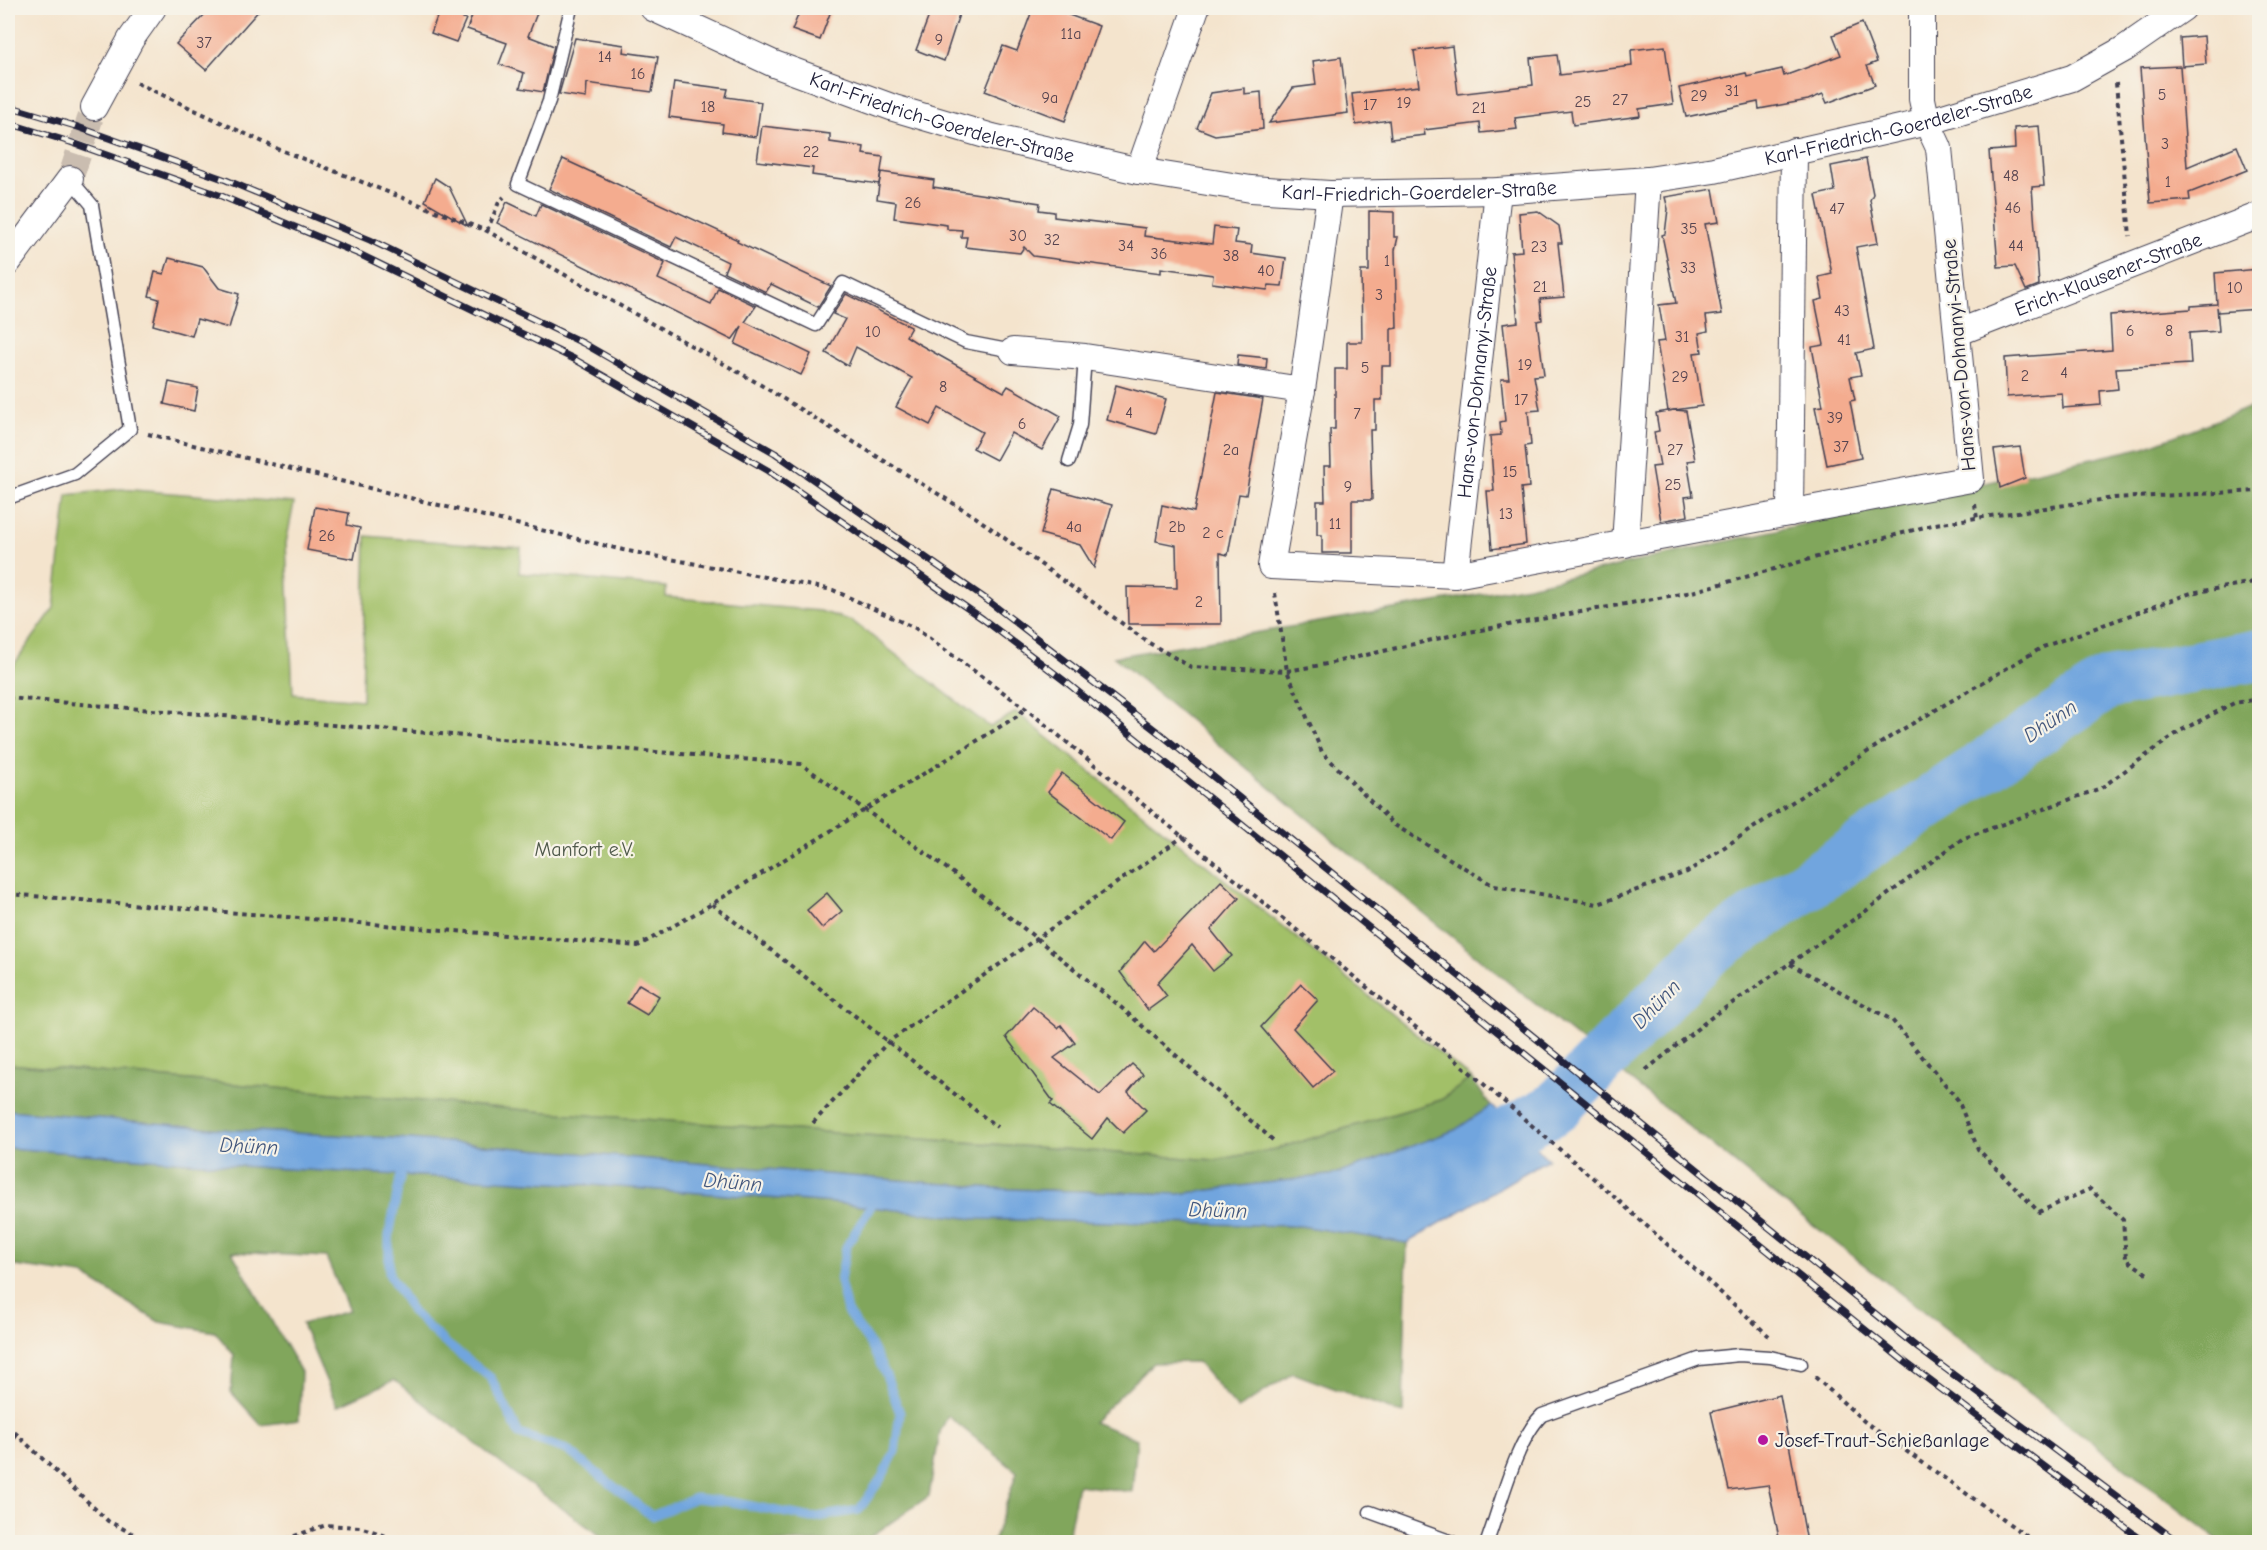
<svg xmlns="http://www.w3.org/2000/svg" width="2267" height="1550" font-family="'Comic Neue',sans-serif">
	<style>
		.green { fill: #a2c068; stroke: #627152; stroke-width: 1.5 }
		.forest { fill: #81a65c; stroke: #52644c; stroke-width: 1.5 }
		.water { fill: #71a5de; stroke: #4a648c; stroke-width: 1.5 }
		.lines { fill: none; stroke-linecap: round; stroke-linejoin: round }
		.stream { stroke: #71a5de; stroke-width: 9 }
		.river { stroke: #71a5de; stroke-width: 52 }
		.building { fill: #f4ac8f }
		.minor-tunnel { stroke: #cabdb0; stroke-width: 26; stroke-dasharray: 26 13; stroke-linecap: butt }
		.service-casing { stroke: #423f51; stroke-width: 15 }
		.minor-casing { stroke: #423f51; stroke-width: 28 }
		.path { stroke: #423f51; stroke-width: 4; stroke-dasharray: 4.5 4.5; stroke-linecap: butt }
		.service { stroke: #fff; stroke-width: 12 }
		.minor { stroke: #fff; stroke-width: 26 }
		.rail-casing { stroke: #22223b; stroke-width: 7 }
		.rail { stroke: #f7f3e8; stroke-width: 4.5; stroke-dasharray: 14; stroke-linecap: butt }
		.poi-dot { fill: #b5179e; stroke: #f7f3e8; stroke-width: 2 }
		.labels { text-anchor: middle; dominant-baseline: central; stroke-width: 4.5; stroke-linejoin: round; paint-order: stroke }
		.number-label { font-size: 16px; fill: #564450 }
		.street-label { font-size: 20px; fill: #22223b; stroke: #f7f3e8 }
		.park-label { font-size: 20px; fill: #4f594b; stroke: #f7f3e8 }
		.poi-label { font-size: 20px; fill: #22223b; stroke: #f7f3e8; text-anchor: start }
		.water-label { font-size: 21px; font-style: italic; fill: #42567c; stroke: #f7f3e8 }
	</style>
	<rect width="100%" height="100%" fill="#f7f3e8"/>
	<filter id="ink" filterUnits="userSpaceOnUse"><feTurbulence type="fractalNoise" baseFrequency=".0167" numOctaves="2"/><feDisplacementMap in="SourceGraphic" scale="12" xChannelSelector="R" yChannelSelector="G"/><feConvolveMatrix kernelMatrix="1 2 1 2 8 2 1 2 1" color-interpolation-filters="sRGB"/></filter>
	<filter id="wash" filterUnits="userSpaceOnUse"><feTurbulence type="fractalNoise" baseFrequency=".008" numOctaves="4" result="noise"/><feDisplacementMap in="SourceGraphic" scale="24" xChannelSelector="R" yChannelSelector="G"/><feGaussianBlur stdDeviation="1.35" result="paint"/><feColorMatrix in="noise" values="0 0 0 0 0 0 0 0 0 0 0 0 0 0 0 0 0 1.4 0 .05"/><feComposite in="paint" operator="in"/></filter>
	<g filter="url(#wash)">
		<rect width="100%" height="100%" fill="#f4e4cd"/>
		<!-- green -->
		<polygon class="green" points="121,489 294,503 286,543 293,694 362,700 366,536 521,548 519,573 666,587 666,597 820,611 852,621 990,727 1016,712 1471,1078 1441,1100 1276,1149 1215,1160 558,1113 8,1064 8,673 54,608 67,495"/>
		<!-- forest -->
		<g class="forest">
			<path d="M2259,404V1542H2221C1847,1254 1475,962 1114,657L1528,586L2145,447Z"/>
			<polygon points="8,1064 558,1113 1215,1160 1276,1149 1441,1100 1471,1078 1491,1106 1455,1130 1337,1174 1179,1194 1005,1189 410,1139 233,1130 8,1110"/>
			<polygon points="8,1148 268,1168 592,1185 835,1203 977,1219 1301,1226 1407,1243 1403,1414 1293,1373 1238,1409 1197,1362 1153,1363 1093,1422 1137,1439 1132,1492 1078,1485 1067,1542 993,1542 1017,1472 948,1416 940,1432 929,1496 863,1542 609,1542 512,1472 394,1380 337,1406 302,1324 349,1311 326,1257 232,1252 301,1372 299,1420 261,1425 231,1392 234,1355 215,1332 159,1322 83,1275 8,1265"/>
		</g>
		<!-- water -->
		<polygon class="water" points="1491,1106 1548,1159 1407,1243 1301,1226 977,1219 835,1203 592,1185 268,1168 8,1148 8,1110 233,1130 410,1139 1005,1189 1179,1194 1337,1174 1455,1130"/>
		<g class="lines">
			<!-- stream -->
			<polyline class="stream" points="403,1163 389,1236 389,1274 413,1313 444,1342 491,1378 519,1434 567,1450 652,1516 695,1498 732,1502 812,1518 859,1510 882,1477 895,1452 900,1413 886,1375 870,1344 847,1312 840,1281 846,1247 876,1198"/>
			<!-- river -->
			<polyline class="river" points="1453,1163 1554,1109 1709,950 2108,683 2260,655"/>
		</g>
		<g id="blocks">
			<!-- building -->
			<g class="building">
				<polygon points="211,8 261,8 206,70 176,44"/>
				<polygon points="475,8 539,8 528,36 554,46 543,92 520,88 524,73 499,64 507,43 467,29"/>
				<polygon points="801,8 832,8 820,40 792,30"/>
				<polygon points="932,8 961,8 944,61 916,50"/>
				<polygon points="1033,8 1050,8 1099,26 1065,121 985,91 1003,46 1017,51"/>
				<polygon points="440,9 466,19 456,42 431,33"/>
				<polygon points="1862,23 1877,62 1867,66 1875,85 1827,103 1823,94 1808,100 1759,109 1758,102 1686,117 1679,88 1746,73 1747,77 1782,69 1784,76 1841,55 1833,35"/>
				<polygon points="2204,36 2206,64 2182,66 2180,38"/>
				<polygon points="575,38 624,45 623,52 658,57 652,92 587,83 586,98 559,94"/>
				<polygon points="1452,46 1458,94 1533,85 1530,58 1557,55 1560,75 1632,66 1631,50 1665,46 1673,104 1639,109 1640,116 1573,125 1571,111 1515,118 1517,129 1481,133 1480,123 1424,130 1425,135 1391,139 1389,120 1356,125 1352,94 1419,86 1414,51"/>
				<polygon points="1341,57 1348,113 1269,123 1293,88 1316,85 1313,61"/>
				<polygon points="2180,66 2187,167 2237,146 2247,170 2189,193 2190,200 2150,203 2140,68"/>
				<polygon points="674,82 728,89 726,97 761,102 756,137 722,132 723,124 669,117"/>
				<polygon points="1244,88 1244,94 1261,92 1263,129 1215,135 1197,128 1211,93"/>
				<polygon points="762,126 830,134 830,142 864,147 863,154 883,157 879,184 812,175 813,168 757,161"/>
				<polygon points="2039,126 2044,186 2032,187 2039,285 2026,290 2015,266 1998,267 1989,151 2015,149 2014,128"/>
				<polygon points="563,159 738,240 737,242 831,286 818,307 771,284 766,292 724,272 728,262 676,237 671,247 549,189"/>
				<polygon points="1866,159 1873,194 1870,200 1878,243 1856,247 1874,349 1856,353 1861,375 1850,377 1855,400 1850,401 1861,458 1827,465 1815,407 1823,406 1812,347 1824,345 1815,301 1823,299 1819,277 1832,274 1816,195 1835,191 1831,166"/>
				<polygon points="881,172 934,180 933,187 1040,203 1039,210 1054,212 1054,217 1145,228 1144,236 1212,244 1214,227 1237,230 1235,243 1252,245 1251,253 1286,258 1282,286 1269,285 1267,290 1212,283 1213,275 1161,268 1161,273 1033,256 1024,247 1020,253 965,247 967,237 961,237 962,230 947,229 947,225 894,218 896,202 877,199"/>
				<polygon points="435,178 449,187 468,226 425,201"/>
				<polygon points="1713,189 1719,222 1705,224 1722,314 1706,316 1708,331 1699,333 1702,352 1694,353 1702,406 1668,411 1657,342 1665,341 1659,305 1676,303 1662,235 1665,234 1668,209 1665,197"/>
				<polygon points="507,202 536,216 541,204 665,263 658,279 711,304 718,288 756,306 745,322 811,354 801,375 735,344 742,326 732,340 497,223"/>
				<polygon points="1369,211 1394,212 1394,237 1398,237 1395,250 1397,328 1391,329 1391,366 1382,366 1382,400 1375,400 1375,430 1370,430 1372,500 1352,500 1352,553 1322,553 1322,535 1317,535 1317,501 1325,501 1324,466 1331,466 1330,429 1335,429 1335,369 1347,369 1347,342 1362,342 1361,271 1369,271"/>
				<polygon points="1538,211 1559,226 1562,243 1558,243 1564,297 1540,299 1542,320 1537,321 1544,375 1534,376 1540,410 1528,411 1531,445 1525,446 1529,487 1521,488 1526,544 1492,549 1487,491 1494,491 1490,436 1501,435 1500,422 1505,421 1501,379 1509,379 1503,324 1518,322 1511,252 1522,251 1519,213"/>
				<polygon points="169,258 203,267 219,288 239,294 229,328 197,319 192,336 153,325 159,299 149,296 155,272 164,274"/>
				<polygon points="2259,269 2259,309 2218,312 2217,307 2219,331 2189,333 2191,364 2116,368 2118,389 2100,391 2101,405 2063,408 2062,393 2007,397 2005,358 2112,350 2110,315 2191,309 2191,306 2217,304 2215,273"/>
				<polygon points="846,294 911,327 906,336 917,343 1004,392 1008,386 1061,416 1042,450 1011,433 996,460 973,448 982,432 939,408 930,425 896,407 912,378 856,347 848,366 826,353 845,319 833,314"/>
				<polygon points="1238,355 1267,358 1266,369 1237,365"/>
				<polygon points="169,382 198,388 194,411 164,404"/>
				<polygon points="1116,385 1166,399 1156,434 1107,420"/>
				<polygon points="1217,392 1263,399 1246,495 1239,494 1228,555 1220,553 1221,624 1128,624 1127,587 1177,588 1176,545 1156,541 1162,505 1194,512"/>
				<polygon points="1674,410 1686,411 1695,460 1687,461 1693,496 1685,497 1688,516 1661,521 1652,467 1660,466 1654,432 1659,431 1656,413"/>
				<polygon points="2020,447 2025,478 2000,488 1994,450"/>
				<polygon points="1054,489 1112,505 1094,568 1080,545 1041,534"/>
				<polygon points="315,507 349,513 347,525 360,528 354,559 307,550"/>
				<polygon points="1062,773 1124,822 1111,840 1048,792"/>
				<polygon points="1221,881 1239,898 1211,930 1232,956 1213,971 1192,945 1157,983 1167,996 1148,1010 1120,972 1145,941 1154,951"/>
				<polygon points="827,893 842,911 822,928 807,910"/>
				<polygon points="639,984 659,996 647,1015 627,1003"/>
				<polygon points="1301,984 1318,1000 1293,1028 1333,1071 1313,1088 1261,1027"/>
				<polygon points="1033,1007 1058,1028 1061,1025 1075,1043 1054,1058 1100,1095 1132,1064 1143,1074 1128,1092 1146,1110 1123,1133 1108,1118 1092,1139 1050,1104 1053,1101 1006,1037"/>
				<polygon points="1780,1395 1807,1542 1780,1542 1768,1485 1729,1490 1711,1412"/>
			</g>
		</g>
	</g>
	<g filter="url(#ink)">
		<use href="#blocks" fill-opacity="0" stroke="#423f51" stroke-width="1.5"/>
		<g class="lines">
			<!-- minor-tunnel -->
			<polyline class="minor-tunnel" points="70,179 94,107"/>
			<!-- service casing -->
			<g class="service-casing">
				<g id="service">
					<polyline points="571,8 549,101 518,184 816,325 843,283 966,342 1013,351"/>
					<polyline points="1069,461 1080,425 1085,357"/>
					<polyline points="8,498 75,474 130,429 92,205 70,179"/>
					<polyline points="1370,1512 1452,1542"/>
					<path d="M1487,1542C1500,1507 1516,1440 1542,1415L1699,1359L1739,1355L1770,1357L1801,1364"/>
				</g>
			</g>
			<!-- minor casing -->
			<g class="minor-casing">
				<g id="minor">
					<path id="s1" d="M653,8L774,64L894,108L992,137L1139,171L1251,189L1330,194L1498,191L1648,180L1714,170L1927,122L2072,78L2124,49L2183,8"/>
					<polyline points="94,107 131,39 153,8"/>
					<polyline points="1139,171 1196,8"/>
					<polyline points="1330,194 1302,390 1271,566 1455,575 1971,479 1939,148 1927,122 1922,99 1922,8"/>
					<polyline points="8,262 70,179"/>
					<path id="s2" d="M1959,332L2260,215"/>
					<polyline points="1013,351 1085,357 1302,390"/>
					<polyline points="1790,513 1794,151"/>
					<polyline points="1625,544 1648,180"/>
					<path id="s3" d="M1455,575L1498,191"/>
				</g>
			</g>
			<!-- path -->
			<g class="path">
				<polyline points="137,83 278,149 487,231 756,382 974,516 1149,643 1191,667 1287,671 1327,664 1458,634 1692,592 1935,524 2114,498 2260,491"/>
				<polyline points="2116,83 2130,236"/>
				<polyline points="487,231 499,202 504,197"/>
				<polyline points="148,434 623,550 833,590 915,628 1025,708 1451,1056 1600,1184 1769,1336"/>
				<polyline points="1975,504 1977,519"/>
				<polyline points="1275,593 1287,671 1322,752 1393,824 1494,886 1598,904 1687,872 1893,735 2043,647 2191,593 2260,581"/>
				<polyline points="8,698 801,764 949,870 1036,938 1116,1003 1274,1141"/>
				<polyline points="8,894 638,946 712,904 1019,715 1025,708"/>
				<polyline points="712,904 997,1127"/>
				<polyline points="1790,964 1892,1020 1958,1100 1978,1149 2039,1212 2090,1189 2123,1220 2126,1259 2149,1275"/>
				<polyline points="1646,1070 1712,1017 1863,913 1962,839 2101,788 2180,731 2234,703 2260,699"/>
				<polyline points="813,1123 888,1042 1184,836"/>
				<polyline points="1815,1377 1865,1422 2035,1542"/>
				<polyline points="8,1426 108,1521 149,1542"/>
				<polyline points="8,1445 17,1435"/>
				<polyline points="277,1542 326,1525 360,1527 404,1542"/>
			</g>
			<!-- service -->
			<use href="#service" class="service"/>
			<!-- minor -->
			<use href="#minor" class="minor"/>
			<!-- rail casing -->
			<g class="rail-casing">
				<g id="rail">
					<polyline points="8,106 75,126 226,180 370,240 583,343 775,453 987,600 1163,736 1919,1349 2178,1542"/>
					<polyline points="8,123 70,142 219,195 361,255 574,359 769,471 983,619 1066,682 1905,1362 2145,1542"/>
				</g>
			</g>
			<!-- rail -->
			<use href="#rail" class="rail"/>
		</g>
	</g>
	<!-- markers -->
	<circle class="poi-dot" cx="1763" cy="1440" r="6"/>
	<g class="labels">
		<!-- number labels -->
		<g class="number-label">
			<text x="1071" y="34">11a</text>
			<text x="939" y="40">9</text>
			<text x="204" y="43">37</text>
			<text x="605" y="57">14</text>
			<text x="638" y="74">16</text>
			<text x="1732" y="91">31</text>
			<text x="2162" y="95">5</text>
			<text x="1699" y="96">29</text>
			<text x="1050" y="98">9a</text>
			<text x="1620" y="100">27</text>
			<text x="1583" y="102">25</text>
			<text x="1404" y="103">19</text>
			<text x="1370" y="105">17</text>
			<text x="708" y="107">18</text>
			<text x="1479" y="108">21</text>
			<text x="2165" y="144">3</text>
			<text x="811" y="152">22</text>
			<text x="2011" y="176">48</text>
			<text x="2168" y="182">1</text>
			<text x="913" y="203">26</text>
			<text x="2013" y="208">46</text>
			<text x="1837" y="209">47</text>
			<text x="1689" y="229">35</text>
			<text x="1018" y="236">30</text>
			<text x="1052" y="240">32</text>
			<text x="1126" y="246">34</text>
			<text x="2016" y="246">44</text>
			<text x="1539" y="247">23</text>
			<text x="1159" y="254">36</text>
			<text x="1231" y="256">38</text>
			<text x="1387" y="261">1</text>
			<text x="1688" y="268">33</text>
			<text x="1266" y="271">40</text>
			<text x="1540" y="287">21</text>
			<text x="2235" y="288">10</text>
			<text x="1379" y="295">3</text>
			<text x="1842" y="311">43</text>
			<text x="2130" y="331">6</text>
			<text x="2169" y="331">8</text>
			<text x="873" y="332">10</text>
			<text x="1682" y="337">31</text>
			<text x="1844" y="340">41</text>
			<text x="1525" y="365">19</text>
			<text x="1365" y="368">5</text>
			<text x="2064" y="373">4</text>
			<text x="2025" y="376">2</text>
			<text x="1680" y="377">29</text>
			<text x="943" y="387">8</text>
			<text x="1521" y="400">17</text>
			<text x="1129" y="413">4</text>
			<text x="1357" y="414">7</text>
			<text x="1835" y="418">39</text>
			<text x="1022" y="424">6</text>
			<text x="1841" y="447">37</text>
			<text x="1231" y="450">2a</text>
			<text x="1675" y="450">27</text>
			<text x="1510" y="472">15</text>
			<text x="1673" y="485">25</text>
			<text x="1348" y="487">9</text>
			<text x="1506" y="514">13</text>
			<text x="1335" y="524">11</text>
			<text x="1074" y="527">4a</text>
			<text x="1177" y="527">2b</text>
			<text x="1213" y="533">2 c</text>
			<text x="327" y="536">26</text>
			<text x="1199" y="602">2</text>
		</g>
		<!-- street labels -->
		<g class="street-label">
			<text stroke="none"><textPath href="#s1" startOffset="310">Karl-Friedrich-Goerdeler-Straße</textPath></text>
			<text stroke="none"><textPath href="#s1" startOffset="1282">Karl-Friedrich-Goerdeler-Straße</textPath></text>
			<text stroke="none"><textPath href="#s1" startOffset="796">Karl-Friedrich-Goerdeler-Straße</textPath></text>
			<text stroke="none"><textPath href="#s2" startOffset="160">Erich-Klausener-Straße</textPath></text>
			<text transform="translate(1959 355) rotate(-95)">Hans-von-Dohnanyi-Straße</text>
			<text stroke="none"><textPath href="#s3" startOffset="194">Hans-von-Dohnanyi-Straße</textPath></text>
		</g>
		<!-- park labels -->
		<g class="park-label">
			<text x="584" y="849">Manfort e.V.</text>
		</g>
		<!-- poi labels -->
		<g class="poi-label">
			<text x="1775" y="1440">Josef-Traut-Schießanlage</text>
		</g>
		<!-- water labels -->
		<g class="water-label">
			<text transform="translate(2050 721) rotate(-34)">Dhünn</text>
			<text transform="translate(1656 1004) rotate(-46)">Dhünn</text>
			<text transform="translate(249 1146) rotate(3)">Dhünn</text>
			<text transform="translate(733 1182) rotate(5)">Dhünn</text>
			<text transform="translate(1218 1210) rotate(2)">Dhünn</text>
		</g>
	</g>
	<!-- margin -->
	<rect width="2267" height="1550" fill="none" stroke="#f7f3e8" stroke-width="30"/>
</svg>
